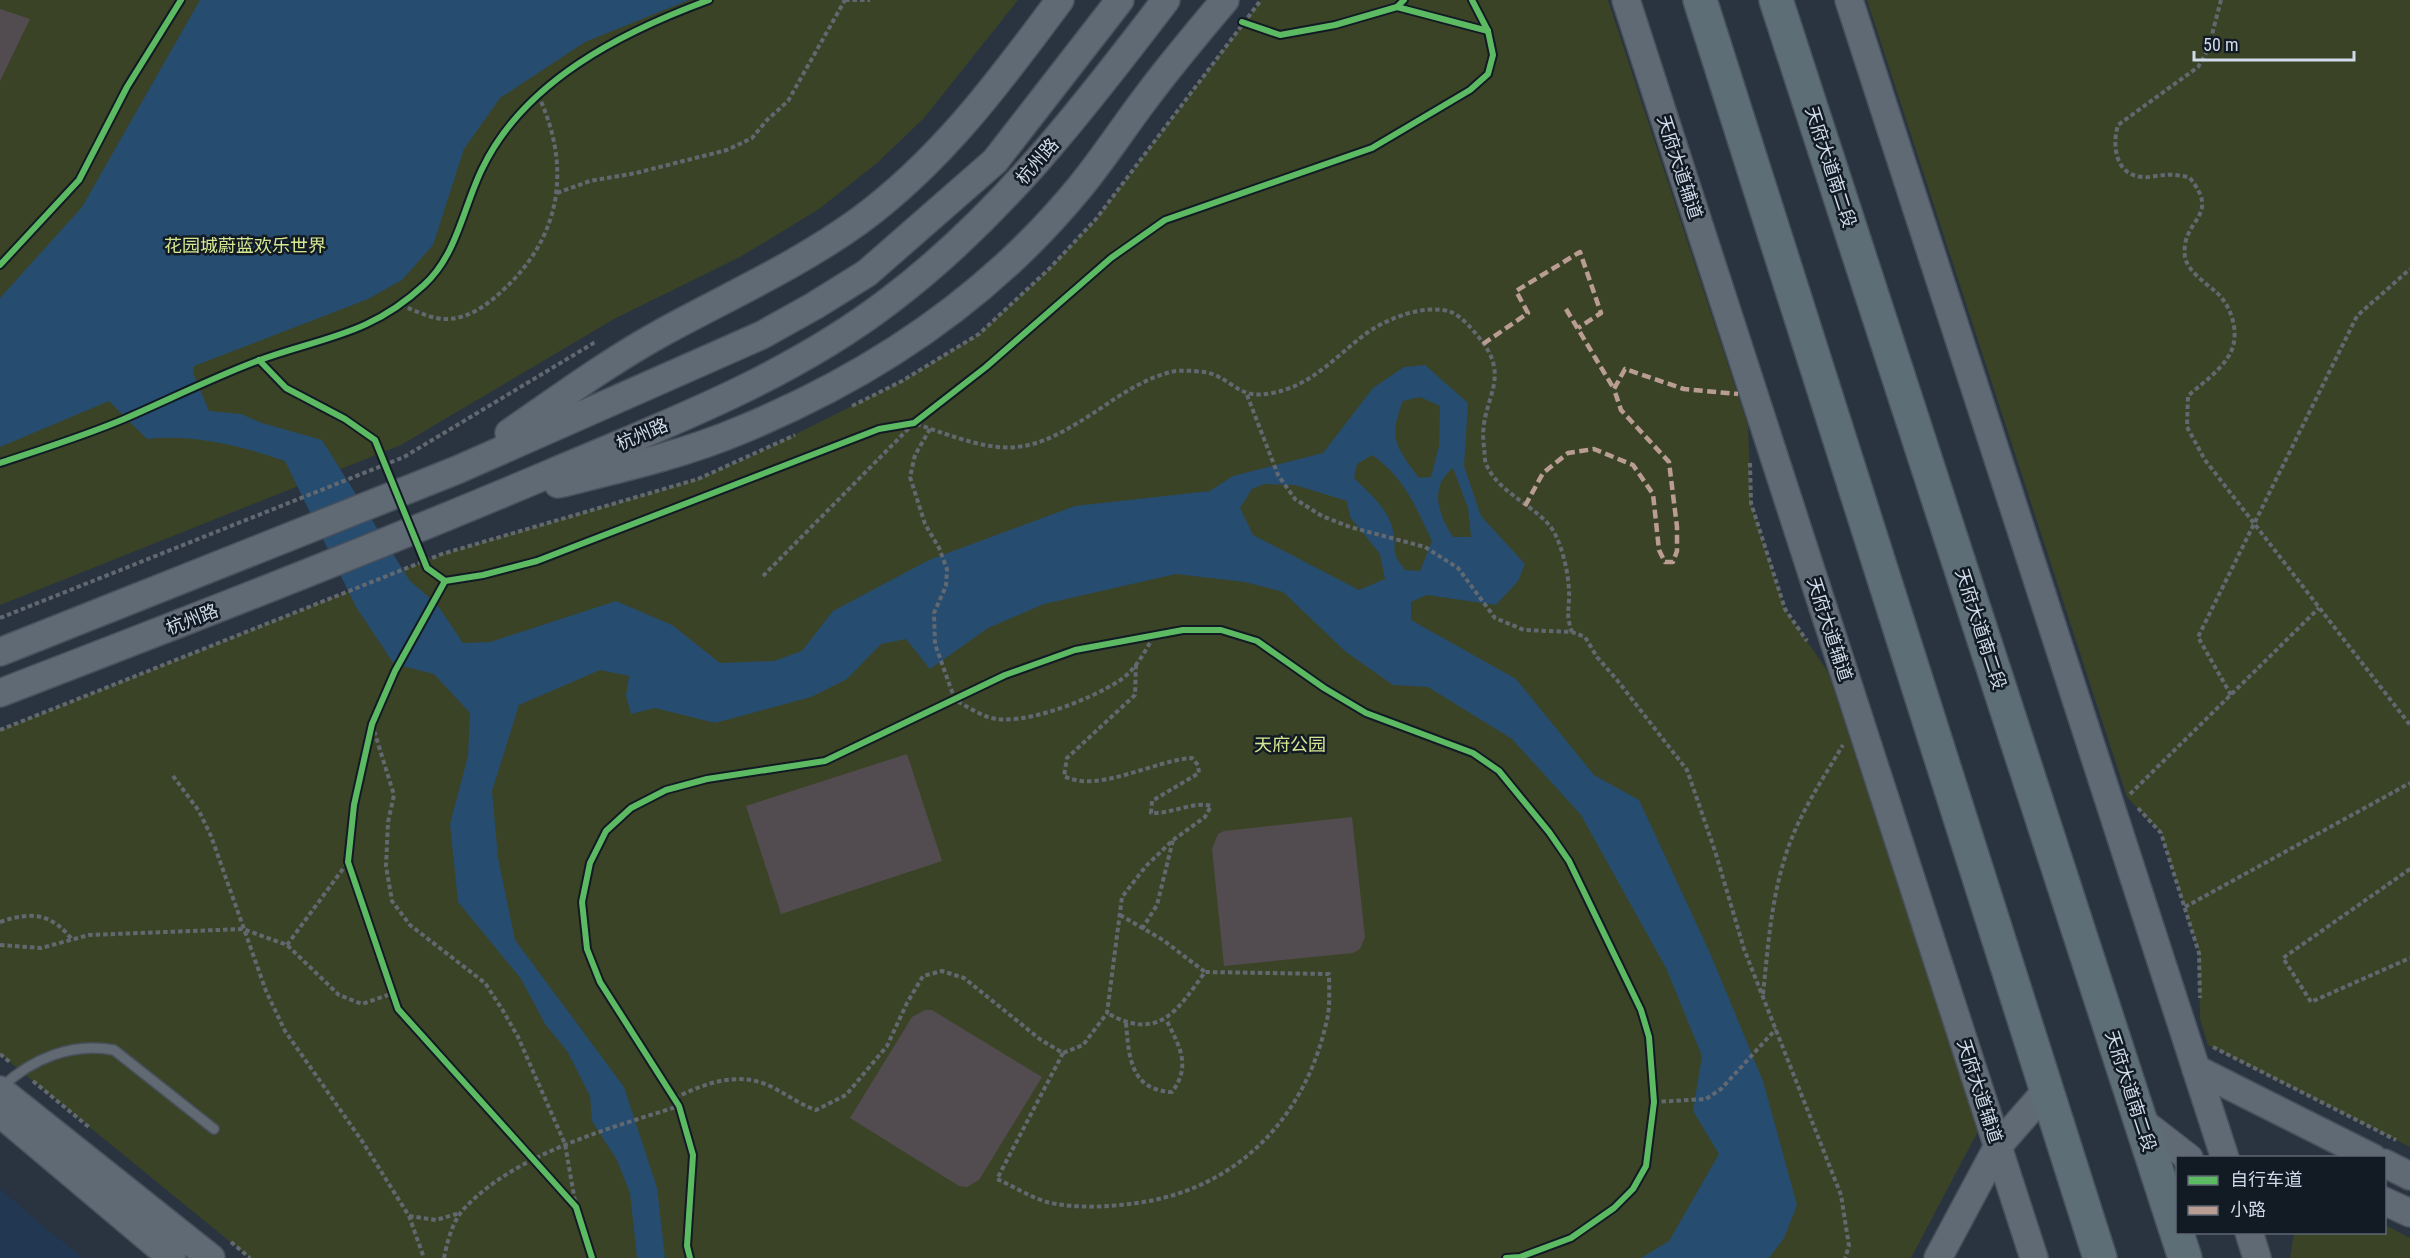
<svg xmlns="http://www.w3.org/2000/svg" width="2410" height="1258" font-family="'Roboto Condensed','Noto Sans SC',sans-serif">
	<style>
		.built { fill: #223751 }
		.green { fill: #3b4326 }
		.water { fill: #264c70; fill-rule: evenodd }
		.building { fill: #524c50 }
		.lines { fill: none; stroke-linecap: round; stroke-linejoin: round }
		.lane-casing { stroke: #48515d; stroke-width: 12 }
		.secondary-casing { stroke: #48515d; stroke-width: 30 }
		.highway-casing { stroke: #48515d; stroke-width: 36 }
		.path { stroke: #616870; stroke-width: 4; stroke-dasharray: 4.5 3; stroke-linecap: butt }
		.lane { stroke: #616a73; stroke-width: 9 }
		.secondary { stroke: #606a74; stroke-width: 27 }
		.highway { stroke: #5d6e76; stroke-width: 33 }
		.quiet { stroke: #b99d93; stroke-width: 4.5; stroke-dasharray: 9 4.5; stroke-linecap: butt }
		.cycleway-casing { stroke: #121a24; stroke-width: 10 }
		.cycleway { stroke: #5cba63; stroke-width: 6 }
		.labels { text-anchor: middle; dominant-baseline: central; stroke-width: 5; stroke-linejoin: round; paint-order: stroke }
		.street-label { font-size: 18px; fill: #cfdbea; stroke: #121a24 }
		.park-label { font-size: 18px; fill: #d6e793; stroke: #121a24 }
	</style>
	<rect width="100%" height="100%" fill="#293440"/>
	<!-- built -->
	<polygon class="built" points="0,1189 45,1228 83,1258 0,1258"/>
	<!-- green -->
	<g class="green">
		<polygon points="0,0 1018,0 924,118 877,163 819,209 740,257 614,319 401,445 0,605"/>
		<polygon points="1261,0 1608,0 1748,426 1751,503 1785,609 1828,672 1978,1131 1911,1258 250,1258 0,1054 0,730 442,554 698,479 758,453 902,381 979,334 1049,269 1096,219"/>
		<polygon points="1867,0 2410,0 2410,1147 2208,1045 2200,1019 2199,953 2161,833 2127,797"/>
		<polygon points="2385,1225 2410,1238 2410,1258 2290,1258 2294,1233 2384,1232"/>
	</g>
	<!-- water -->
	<path class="water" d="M200,0H689L585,42L500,98L464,149L433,245L402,280L368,299L194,366L193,373L209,411L241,414L262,423L322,440L410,581L436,603L463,643L490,642L616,601L672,625L720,663L774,661L802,651L833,611L929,560L1075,506L1210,491L1233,476L1323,453L1373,388L1404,367L1425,365L1468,403L1464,466L1481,516L1525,564L1518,581L1496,605L1427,595L1411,602V620L1516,679L1594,775L1639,800L1710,953L1763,1081L1797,1205L1784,1238L1769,1258H1641L1669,1241L1719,1154L1693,1111L1702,1056L1666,968L1581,815L1512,739L1428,687L1393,685L1346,652L1283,592L1245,582L1176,574L1044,604L988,628L930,669L906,639L881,644L847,679L811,697L715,723L655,708L631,714L626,696L629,676L600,670L519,705L492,791L498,858L515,940L624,1087L657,1188L665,1258H637L630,1193L617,1160L592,1121L590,1096L567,1051L545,1024L521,979L458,902L450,824L468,756L470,713L434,674L394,664L356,607L285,461C242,446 193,434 147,439L109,401L0,447V298L82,207ZM1420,397L1440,406L1439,446L1431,477L1419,478C1396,446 1388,439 1403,401ZM1372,455C1405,478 1415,506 1432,541L1420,571L1405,570C1388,548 1398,553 1393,531C1389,509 1369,493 1354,478L1357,464ZM1453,468L1468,508L1471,537H1453C1439,515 1428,488 1453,468ZM1264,484L1295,485L1347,501L1350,517L1380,554L1385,579L1359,590L1253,535L1240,508L1252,489Z"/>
	<!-- building -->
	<g class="building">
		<polygon points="0,9 30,19 0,81"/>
		<polygon points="907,754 942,861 781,914 746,806"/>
		<polygon points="1352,817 1365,937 1360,949 1353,953 1224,966 1212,849 1218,834 1224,831"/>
		<polygon points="925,1010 932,1010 1042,1077 979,1180 967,1187 959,1186 850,1118 912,1017"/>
	</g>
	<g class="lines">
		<!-- lane casing -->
		<g class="lane-casing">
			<path id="lane" d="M1,1088C31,1059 72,1042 114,1050L214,1129"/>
		</g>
		<!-- secondary casing -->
		<g class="secondary-casing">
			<g id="secondary">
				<polyline points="1626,0 2034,1258"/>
				<polyline points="1849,0 2225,1158"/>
				<path d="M509,433C560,398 610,361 665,331C731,295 798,265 859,221C941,161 1000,81 1060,0"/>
				<path d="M558,484C619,469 682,455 741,430C872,376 990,297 1080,187C1103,159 1123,128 1145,99C1170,65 1198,32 1225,0"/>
				<polyline points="0,652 457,470 762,335 814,306 867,273 995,161 1120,0"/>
				<path d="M0,693C184,622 367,551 549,474C666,424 787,379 889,301C999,218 1083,109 1166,0"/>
				<polyline points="2196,1069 2373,1158"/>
				<polyline points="0,1090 211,1258"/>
				<polyline points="1,1114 172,1258"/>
				<polyline points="2140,1120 2189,1158"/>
				<polyline points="2384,1163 2410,1176"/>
				<polyline points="2384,1201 2410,1213"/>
				<polyline points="2249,1232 2257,1258"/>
				<polyline points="1938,1258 1998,1146 2047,1090"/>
			</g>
		</g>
		<!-- highway casing -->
		<g class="highway-casing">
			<g id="highway">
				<polyline points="1700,0 2100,1258"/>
				<polyline points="1776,0 2185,1258"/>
			</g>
		</g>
		<!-- path -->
		<g class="path">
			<polyline points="845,0 870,0"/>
			<path d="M2221,0L2208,50L2198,67L2118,125C2112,145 2115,175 2142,177C2149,178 2158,175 2166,175C2173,174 2181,176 2189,177C2223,218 2180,218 2185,257C2187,270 2205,283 2215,291C2232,305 2242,337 2228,357C2219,372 2201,384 2188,396L2187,427L2205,460L2410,725"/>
			<polyline points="557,193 590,181 636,173 727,150 752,138 767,120 788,101 845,0"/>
			<path d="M401,305C416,311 433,320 449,319C469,318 487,305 501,292C561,238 572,169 539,97"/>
			<polyline points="1247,395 1278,475 1295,499 1322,516 1350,527 1425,547 1458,568 1495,618 1524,630 1572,632 1585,637 1597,657 1617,680 1687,770 1715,851 1744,949 1841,1195 1849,1246 1845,1258"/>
			<polyline points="852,406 902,381 979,334 1049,269 1096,219 1261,0"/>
			<path d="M930,429L915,455L910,477L925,524L939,548L947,569L946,586L934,613L935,644L955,700C966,706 977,713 988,717C1021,728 1091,699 1119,681C1136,670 1145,651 1155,634"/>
			<polyline points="1750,463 1751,503 1785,609 1807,641"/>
			<path d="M763,576L914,423C1007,456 1023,461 1107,404C1126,391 1152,375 1176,371C1186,370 1206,371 1215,375C1238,386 1243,399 1272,393C1311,386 1334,358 1364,335C1385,319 1425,303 1451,312C1459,315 1471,327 1476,334C1517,380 1477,399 1484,447C1485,453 1484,461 1487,466C1500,495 1543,509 1555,534C1563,550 1568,572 1569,590C1570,608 1565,613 1572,632"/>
			<polyline points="0,618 404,457 597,341"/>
			<polyline points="2231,695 2198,637 2357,316 2410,269"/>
			<polyline points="372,724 394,795 388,822 386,866 392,901 410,925 485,983 502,1009 518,1037 565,1144 576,1207"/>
			<polyline points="0,730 442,554 698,479 795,435"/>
			<polyline points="173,776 199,811 211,836 266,991 285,1031 362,1141 409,1216 424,1258"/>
			<polyline points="2130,794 2319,608"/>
			<polyline points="2138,808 2161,833 2199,953 2200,998"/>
			<polyline points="2410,869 2283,958 2311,1002 2410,958"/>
			<polyline points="2185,907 2410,783"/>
			<polyline points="1120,915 1163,940 1205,972"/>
			<path d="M0,922C32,911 52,913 73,941"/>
			<polyline points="1142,929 1157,905 1173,840"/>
			<polyline points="0,945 41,948 89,935 243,929 287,945 339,995 362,1004 391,994"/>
			<polyline points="287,945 348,862"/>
			<path d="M1763,994C1768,947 1771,900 1786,854C1798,816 1822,780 1843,745"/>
			<path d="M1126,1023C1129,1057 1130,1090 1172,1092C1192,1065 1179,1046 1166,1019"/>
			<polyline points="2213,1047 2396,1140"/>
			<path d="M1063,1053L997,1179C1013,1186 1030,1197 1047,1202C1076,1209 1108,1207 1137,1203C1239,1189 1308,1115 1328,1015C1330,1002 1329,987 1329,974L1205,972C1177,1011 1159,1042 1107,1013"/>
			<polyline points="0,1054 11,1063"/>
			<polyline points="33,1081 90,1128"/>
			<path d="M675,1098C705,1083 738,1071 770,1086C786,1094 799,1104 816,1110L846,1095L887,1046L907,1003L923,976L942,971L964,978L1041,1040L1063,1053L1083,1045L1107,1013L1122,897L1146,866L1173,840L1205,817L1211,806C1193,801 1172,814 1151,813L1152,801L1199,773L1198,765L1192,758C1155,760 1097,794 1064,776L1067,758L1135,695L1136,665"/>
			<polyline points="1654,1102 1706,1099 1721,1089 1776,1029"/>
			<polyline points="409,1216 436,1220 460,1213"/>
			<polyline points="231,1242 250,1258"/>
			<path d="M444,1258C447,1243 452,1223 462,1211C513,1154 608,1129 679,1106"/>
		</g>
		<!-- lane -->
		<use href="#lane" class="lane"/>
		<!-- secondary -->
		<use href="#secondary" class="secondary"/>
		<!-- highway -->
		<use href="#highway" class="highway"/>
		<!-- quiet -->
		<g class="quiet">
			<polyline points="1566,309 1614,389"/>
			<polyline points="1483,344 1528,313 1516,291 1580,252 1601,313 1578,328"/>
			<polyline points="1525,506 1543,473 1568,453 1594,449 1633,465 1653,494 1659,550 1665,562 1673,562 1677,551 1677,527 1669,462 1621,410 1614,389 1625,369 1684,389 1738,394"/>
		</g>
		<!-- cycleway casing -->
		<g class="cycleway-casing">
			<g id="cycleway">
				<polyline points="1397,7 1488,31"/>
				<polyline points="1242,22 1280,35 1335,25 1397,7 1404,0"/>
				<polyline points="0,265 79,180 127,87 181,0"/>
				<polyline points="259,360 286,388 345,419 375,440 427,568 445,581 395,671 372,724 354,805 348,862 398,1009 576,1207 592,1258"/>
				<path d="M0,463C42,449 84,436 124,419C168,400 212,378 257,361C322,337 369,336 424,285C457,255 463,208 482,169C524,81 622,32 709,0"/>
				<polyline points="445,581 483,575 537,561 879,429 914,423 986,367 1111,258 1165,220 1372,148 1470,90 1488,74 1493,55 1488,31 1472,0"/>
				<polyline points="690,1258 687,1246 693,1155 679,1106 600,982 587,949 582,902 590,863 606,831 631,808 666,790 707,779 825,761 1005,675 1075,650 1183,630 1221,630 1257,641 1324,688 1366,713 1473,753 1499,771 1549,832 1569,861 1641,1010 1649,1037 1654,1102 1646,1166 1633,1189 1614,1208 1571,1238 1520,1257 1506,1258"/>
			</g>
		</g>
		<!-- cycleway -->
		<use href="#cycleway" class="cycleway"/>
	</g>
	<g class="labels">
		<!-- street labels -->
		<g class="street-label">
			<text transform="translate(1037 161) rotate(-49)">杭州路</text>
			<text transform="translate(1680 167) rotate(72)">天府大道辅道</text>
			<text transform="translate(1831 167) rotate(72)">天府大道南二段</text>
			<text transform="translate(642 434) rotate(-23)">杭州路</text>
			<text transform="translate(192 619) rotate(-21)">杭州路</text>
			<text transform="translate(1830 629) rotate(72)">天府大道辅道</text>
			<text transform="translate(1981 629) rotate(72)">天府大道南二段</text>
			<text transform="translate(1980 1091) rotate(72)">天府大道辅道</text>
			<text transform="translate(2131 1091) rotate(72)">天府大道南二段</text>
		</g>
		<!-- park labels -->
		<g class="park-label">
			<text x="245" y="245">花园城蔚蓝欢乐世界</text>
			<text x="1290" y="744">天府公园</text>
		</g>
	</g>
	<!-- legend -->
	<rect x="2176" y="1156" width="210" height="78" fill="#121a24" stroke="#5e6773" stroke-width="1.5"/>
	<rect x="2188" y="1176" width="30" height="9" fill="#5cba63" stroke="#5e6773" stroke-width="1.5"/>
	<text x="2230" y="1186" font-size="18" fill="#cfdbea">自行车道</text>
	<rect x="2188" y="1206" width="30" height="9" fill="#b99d93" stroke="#5e6773" stroke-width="1.5"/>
	<text x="2230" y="1216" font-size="18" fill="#cfdbea">小路</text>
	<!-- scale -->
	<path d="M2194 51v9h160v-9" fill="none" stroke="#cfdbea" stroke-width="3"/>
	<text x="2203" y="51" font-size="18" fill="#cfdbea" stroke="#121a24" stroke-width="4.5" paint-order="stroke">50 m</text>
</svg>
